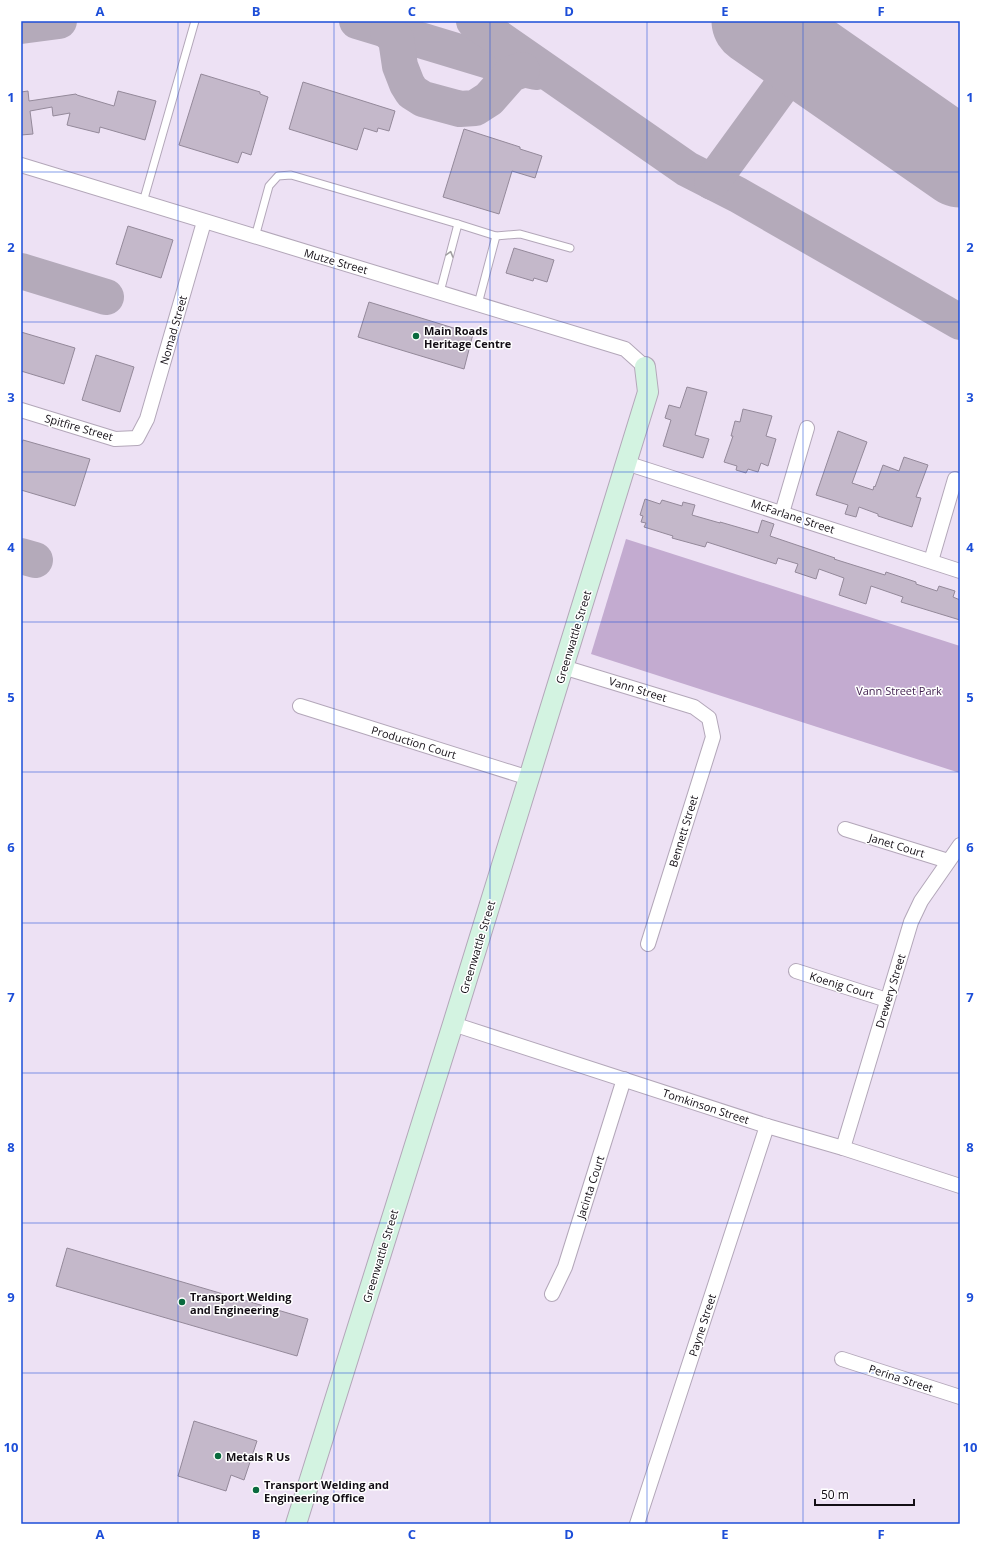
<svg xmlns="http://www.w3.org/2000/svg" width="981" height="1545" font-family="'Open Sans',sans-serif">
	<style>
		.green { fill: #c3abd0 }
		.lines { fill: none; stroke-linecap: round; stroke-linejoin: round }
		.taxiway { stroke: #b4aaba; stroke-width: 36 }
		.runway { stroke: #b4aaba; stroke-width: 89 }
		.building { fill: #c4b8ca; stroke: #94899a }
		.lane-casing { stroke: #b3a7b9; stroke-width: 9 }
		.street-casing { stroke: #b3a7b9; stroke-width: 16 }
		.secondary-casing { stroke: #b3a7b9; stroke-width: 22 }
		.lane { stroke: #fff; stroke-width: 7 }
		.street { stroke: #fff; stroke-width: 14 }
		.secondary { stroke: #d3f3e1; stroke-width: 20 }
		.oneway { stroke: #a19fa1 }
		.grid { fill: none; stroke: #1d4ed8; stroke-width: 1; stroke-opacity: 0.55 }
		.poi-dot { fill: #0a6a3e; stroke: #fff; stroke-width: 1.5 }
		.labels { text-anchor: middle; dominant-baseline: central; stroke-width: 3; stroke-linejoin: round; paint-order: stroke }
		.street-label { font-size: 11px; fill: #130e15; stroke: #fff }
		.poi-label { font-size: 11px; font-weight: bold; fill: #130e15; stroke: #fff; text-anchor: start }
		.park-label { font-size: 11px; fill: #3f1e4d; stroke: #fff }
		.neatline { fill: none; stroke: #1d4ed8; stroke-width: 1.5 }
		.grid-label { font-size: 13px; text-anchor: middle; font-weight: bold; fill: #1d4ed8 }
	</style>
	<rect width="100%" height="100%" fill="#ede1f4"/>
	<!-- green -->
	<polygon class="green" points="626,539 960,646 960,773 591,654"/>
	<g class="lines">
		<!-- taxiway -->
		<g class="taxiway">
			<polyline points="357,21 496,63 536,72"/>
			<polyline points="474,21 687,169 738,195 960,322"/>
			<path d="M754,21C775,36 803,49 787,79"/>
			<polyline points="21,26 59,21"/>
			<polyline points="388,31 396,39 400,66 407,84 412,92 423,99 460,109 475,108 489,99 511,74 522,70"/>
			<path d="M712,182L787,79C798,68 813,65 827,72L926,139"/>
			<polyline points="21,271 106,297"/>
			<polyline points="21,556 35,560"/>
		</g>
		<!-- runway -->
		<polyline class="runway" points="756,21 960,163"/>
	</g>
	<!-- building -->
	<g class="building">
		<polygon points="201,74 260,92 260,94 268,97 251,155 242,152 238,163 179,145"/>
		<polygon points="303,82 395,111 389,131 378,128 377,132 364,128 357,150 289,129"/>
		<polygon points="28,91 29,101 76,94 77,95 114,106 118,91 156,101 145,140 100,127 99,133 67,125 70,113 53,116 52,107 30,111 33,134 21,135 21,92"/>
		<polygon points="464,129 520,147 520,149 542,156 535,178 512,171 499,214 443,197"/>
		<polygon points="128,226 173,240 161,278 116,264"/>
		<polygon points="514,248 554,260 547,282 534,278 533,281 506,273"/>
		<polygon points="369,302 473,334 464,369 358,337"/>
		<polygon points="21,332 75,348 64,384 21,371"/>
		<polygon points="96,355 134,367 120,412 82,400"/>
		<polygon points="687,387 707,392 695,435 709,439 703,458 663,446 671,420 665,418 669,405 680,408"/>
		<polygon points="743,409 772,416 766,436 776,439 768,466 761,463 758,472 748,469 746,473 736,470 737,466 724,462 733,436 731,436 735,421 740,422"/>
		<polygon points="838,431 867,442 852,483 873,490 874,486 875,487 883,465 899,471 904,457 928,465 916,497 921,498 912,527 878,516 878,514 859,507 856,517 845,514 848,505 816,495"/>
		<polygon points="23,440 90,459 75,506 21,490 21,445"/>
		<polygon points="645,499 660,504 662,500 682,506 683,502 695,505 692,515 720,523 720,522 758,533 762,520 774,524 770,536 835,558 834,559 885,575 886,572 916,582 916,584 937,591 939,586 955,591 953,597 960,600 960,620 901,602 903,597 871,586 866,604 839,595 844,578 819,569 816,579 795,572 798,564 778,558 776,564 707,542 705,547 672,538 673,536 644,527 646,523 641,522 643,516 640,515"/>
		<polygon points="67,1248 308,1319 297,1356 56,1286"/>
		<polygon points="194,1421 257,1441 244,1480 231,1475 226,1491 178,1476"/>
	</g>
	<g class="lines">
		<!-- lane casing -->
		<g class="lane-casing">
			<g id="lane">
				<polyline points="143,202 195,21"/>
				<polyline points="496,236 520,234 570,248"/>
				<polyline points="255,237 269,186 278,176 291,175 458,224"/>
				<polyline points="440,292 458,224 496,236 478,304"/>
			</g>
		</g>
		<!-- street casing -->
		<g class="street-casing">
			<g id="street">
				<polyline points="21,165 625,349 645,367"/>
				<polyline points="21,410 115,439 137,438 147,419 204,222"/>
				<polyline points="626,463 960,571"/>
				<polyline points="782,513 807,428"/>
				<polyline points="931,561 955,479"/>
				<polyline points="563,667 694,707 709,718 713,737 648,944"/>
				<polyline points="300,706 529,778"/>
				<polyline points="845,829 948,861"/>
				<polyline points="796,971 887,1000"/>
				<polyline points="453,1024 767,1126 843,1148 960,1186"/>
				<polyline points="843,1148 911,922 921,901 960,845"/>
				<polyline points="552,1294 565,1267 624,1079"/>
				<polyline points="842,1359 960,1397"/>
				<polyline points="637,1524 767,1126"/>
			</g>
		</g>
		<!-- secondary casing -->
		<g class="secondary-casing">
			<polyline id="secondary" points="296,1524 453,1024 648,392 645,367"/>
		</g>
		<!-- lane -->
		<use href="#lane" class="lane"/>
		<!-- street -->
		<use href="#street" class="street"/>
		<!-- secondary -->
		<use href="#secondary" class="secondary"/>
	</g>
	<!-- one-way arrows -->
	<defs><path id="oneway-chevron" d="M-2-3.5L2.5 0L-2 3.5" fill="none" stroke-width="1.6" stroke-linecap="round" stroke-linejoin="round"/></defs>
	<use class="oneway" href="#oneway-chevron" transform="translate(450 254) rotate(-74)"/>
	<!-- grid -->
	<path class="grid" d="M178,21V1524M334,21V1524M490,21V1524M647,21V1524M803,21V1524M21,172H960M21,322H960M21,472H960M21,622H960M21,772H960M21,923H960M21,1073H960M21,1223H960M21,1373H960"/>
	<!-- markers -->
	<g class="poi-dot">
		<circle cx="416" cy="336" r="4"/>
		<circle cx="182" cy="1302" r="4"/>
		<circle cx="218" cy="1456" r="4"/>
		<circle cx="256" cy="1490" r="4"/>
	</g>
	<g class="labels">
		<!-- street labels -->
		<g class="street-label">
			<text transform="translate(336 261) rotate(16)">Mutze Street</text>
			<text transform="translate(173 330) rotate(-74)">Nomad Street</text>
			<text transform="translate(79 427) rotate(16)">Spitfire Street</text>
			<text transform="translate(793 516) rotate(18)">McFarlane Street</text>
			<text transform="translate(573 637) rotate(-73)">Greenwattle Street</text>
			<text transform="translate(638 689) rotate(17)">Vann Street</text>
			<text transform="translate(414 742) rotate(17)">Production Court</text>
			<text transform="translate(683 831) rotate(-73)">Bennett Street</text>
			<text transform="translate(897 845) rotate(17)">Janet Court</text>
			<text transform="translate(477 947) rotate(-73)">Greenwattle Street</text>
			<text transform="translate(842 985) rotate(17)">Koenig Court</text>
			<text transform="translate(890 991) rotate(-73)">Drewery Street</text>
			<text transform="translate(706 1106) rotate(18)">Tomkinson Street</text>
			<text transform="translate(590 1187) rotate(-72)">Jacinta Court</text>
			<text transform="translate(380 1256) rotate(-73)">Greenwattle Street</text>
			<text transform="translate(702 1325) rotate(-72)">Payne Street</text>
			<text transform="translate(901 1378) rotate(18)">Perina Street</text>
		</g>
		<!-- poi labels -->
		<g class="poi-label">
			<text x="424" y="330">Main Roads<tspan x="424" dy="13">Heritage Centre</tspan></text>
			<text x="190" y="1296">Transport Welding<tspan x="190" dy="13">and Engineering</tspan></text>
			<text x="226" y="1456">Metals R Us</text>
			<text x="264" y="1484">Transport Welding and<tspan x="264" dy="13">Engineering Office</tspan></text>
		</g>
		<!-- park labels -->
		<g class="park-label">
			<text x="899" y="690">Vann Street Park</text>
		</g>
	</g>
	<!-- border -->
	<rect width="981" height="1545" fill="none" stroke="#ffffff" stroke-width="44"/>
	<!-- scale -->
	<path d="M815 1499v6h99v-6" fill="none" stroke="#130e15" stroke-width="2"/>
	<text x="821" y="1499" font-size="12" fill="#130e15" stroke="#ffffff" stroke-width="3" paint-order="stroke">50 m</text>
	<rect x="22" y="22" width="937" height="1501" class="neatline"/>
	<g class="grid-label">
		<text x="100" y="16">A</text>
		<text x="256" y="16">B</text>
		<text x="412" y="16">C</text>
		<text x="569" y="16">D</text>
		<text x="725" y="16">E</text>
		<text x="881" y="16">F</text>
		<text x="11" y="102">1</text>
		<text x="970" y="102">1</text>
		<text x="11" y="252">2</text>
		<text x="970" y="252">2</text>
		<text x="11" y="402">3</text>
		<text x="970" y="402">3</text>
		<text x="11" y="552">4</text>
		<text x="970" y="552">4</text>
		<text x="11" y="702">5</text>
		<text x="970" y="702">5</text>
		<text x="11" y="852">6</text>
		<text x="970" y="852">6</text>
		<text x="11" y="1002">7</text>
		<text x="970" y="1002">7</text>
		<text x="11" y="1152">8</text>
		<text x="970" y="1152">8</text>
		<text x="11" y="1302">9</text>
		<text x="970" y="1302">9</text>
		<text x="11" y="1452">10</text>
		<text x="970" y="1452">10</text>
		<text x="100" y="1539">A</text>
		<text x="256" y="1539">B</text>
		<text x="412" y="1539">C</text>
		<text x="569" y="1539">D</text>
		<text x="725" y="1539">E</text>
		<text x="881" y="1539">F</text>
	</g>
</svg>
